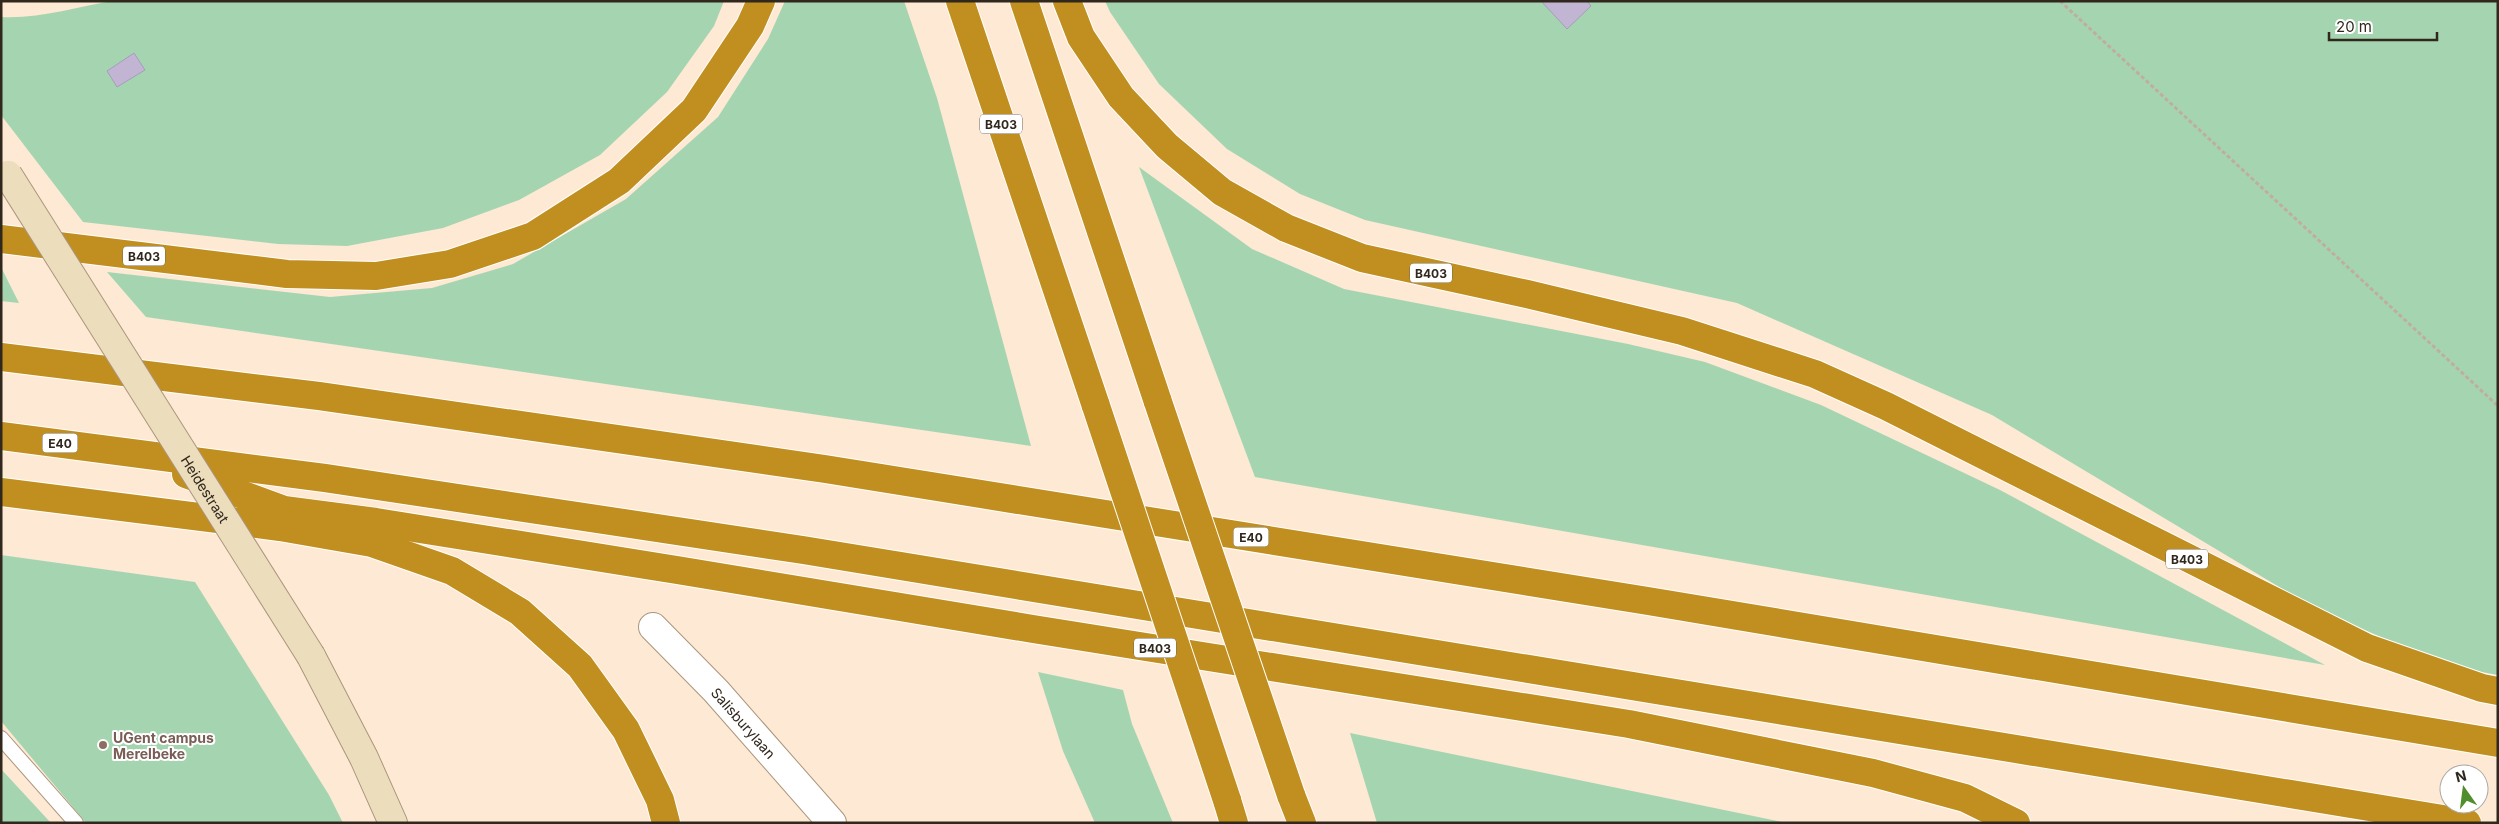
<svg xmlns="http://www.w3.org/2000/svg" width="2499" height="824" font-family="Inter,sans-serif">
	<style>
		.green { fill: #a5d5b0 }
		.building { fill: #c1b5d3; stroke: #a89cba }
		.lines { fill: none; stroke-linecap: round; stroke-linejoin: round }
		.lane-casing { stroke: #ac957c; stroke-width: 16 }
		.street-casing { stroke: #ac957c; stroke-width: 30 }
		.secondary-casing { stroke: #ac957c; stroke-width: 30 }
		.highway-casing { stroke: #fff; stroke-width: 30 }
		.path { stroke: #bfae9d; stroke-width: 3; stroke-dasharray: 4 2.5; stroke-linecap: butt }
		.lane { stroke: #fff; stroke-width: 14 }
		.street { stroke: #fff; stroke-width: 28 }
		.secondary { stroke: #ecddbc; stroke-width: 28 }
		.highway { stroke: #c18f1f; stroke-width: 28 }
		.secondary-bridge-casing { stroke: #ac957c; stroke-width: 30; stroke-linecap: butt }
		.highway-bridge-casing { stroke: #fff; stroke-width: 30; stroke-linecap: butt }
		.secondary-bridge { stroke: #ecddbc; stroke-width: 28 }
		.highway-bridge { stroke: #c18f1f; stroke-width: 28 }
		.education-dot { fill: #8d6e63; stroke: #fff; stroke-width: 2 }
		.labels { text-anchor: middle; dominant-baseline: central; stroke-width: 4; stroke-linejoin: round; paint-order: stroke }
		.shield { fill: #fff; stroke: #6e6861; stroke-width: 1 }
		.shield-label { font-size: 12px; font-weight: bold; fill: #30271d }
		.street-label { font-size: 14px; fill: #30271d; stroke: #fff }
		.education-label { font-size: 14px; font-weight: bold; fill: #785e54; stroke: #fff; text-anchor: start }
	</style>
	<rect width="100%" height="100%" fill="#fde9d4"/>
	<!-- green -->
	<g class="green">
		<path d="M113,1H724L714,26L667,92L600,155L519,200L443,228L347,246L278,244L83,222L1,115V17C39,19 76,7 113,1Z"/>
		<polygon points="785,1 904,1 937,98 1031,446 146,317 107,272 330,297 432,288 513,264 626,199 718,117 768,39"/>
		<polygon points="1105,1 2498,1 2498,675 2448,666 2316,609 1992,415 1737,303 1365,220 1300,194 1227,149 1159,84 1110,12"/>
		<polygon points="1139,167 1252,249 1344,289 1628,344 1705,362 1821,405 2000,490 2325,665 1255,477"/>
		<polygon points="1,267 19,303 1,301"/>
		<polygon points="1,555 195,582 329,795 343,823 86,823 1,721"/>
		<polygon points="1038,672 1123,690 1132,724 1173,823 1095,823 1063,751"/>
		<polygon points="1350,733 1787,823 1377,823"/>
		<polygon points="1,769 51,823 1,823"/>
	</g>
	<!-- building -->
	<g class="building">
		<polygon points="1541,1 1587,1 1591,6 1567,29"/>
		<polygon points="134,53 145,70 117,87 107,71"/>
	</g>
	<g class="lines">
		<!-- lane casing -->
		<g class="lane-casing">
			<polyline id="lane" points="1,738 76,823"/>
		</g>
		<!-- street casing -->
		<g class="street-casing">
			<g id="street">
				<path id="s1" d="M653,627L716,691L832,823"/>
			</g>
		</g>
		<!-- secondary casing -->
		<g class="secondary-casing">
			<polyline id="secondary" points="311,656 364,758 393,823"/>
		</g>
		<!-- highway casing -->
		<g class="highway-casing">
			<g id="highway">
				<polyline points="960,1 1096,406"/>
				<polyline points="1024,1 1158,402"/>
				<polyline points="1067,1 1081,37 1121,97 1167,146 1222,192 1286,228 1362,258 1527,294 1682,331 1815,374 1886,406 2367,648 2482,688 2498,691"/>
				<polyline points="1,239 287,274 376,276 450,264 533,236 619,181 694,110 750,26 761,1"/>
				<polyline points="1,357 319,396 825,469 1648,601 2498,743"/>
				<polyline points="1,436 325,478 803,550 2467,823"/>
				<polyline points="186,474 284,510 376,522 677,570 1033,629 1629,724 1873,773 1965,798 2016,823"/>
				<polyline points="1,492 280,527 372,543 452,571 520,612 580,666 626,730 660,800 666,823"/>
				<polyline points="1291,795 1302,823"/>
				<polyline points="1227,800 1234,823"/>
			</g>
		</g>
		<!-- path -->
		<polyline class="path" points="2060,1 2498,406"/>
		<!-- lane -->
		<use href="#lane" class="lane"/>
		<!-- street -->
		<use href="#street" class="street"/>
		<!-- secondary -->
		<use href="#secondary" class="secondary"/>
		<!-- highway -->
		<use href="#highway" class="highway"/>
		<!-- secondary-bridge casing -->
		<g class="secondary-bridge-casing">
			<g id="secondary-bridge">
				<path id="s2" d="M8,175L311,656"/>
			</g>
		</g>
		<!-- highway-bridge casing -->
		<g class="highway-bridge-casing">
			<g id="highway-bridge">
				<polyline points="1158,402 1291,795"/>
				<polyline points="1096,406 1227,800"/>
			</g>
		</g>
		<!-- secondary-bridge -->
		<use href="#secondary-bridge" class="secondary-bridge"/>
		<!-- highway-bridge -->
		<use href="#highway-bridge" class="highway-bridge"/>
	</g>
	<!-- markers -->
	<circle class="education-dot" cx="103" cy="745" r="5"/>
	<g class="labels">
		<!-- shield labels -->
		<g class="shield">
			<rect x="980" y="114.5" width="42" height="19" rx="4"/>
			<rect x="123" y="246.5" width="42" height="19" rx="4"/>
			<rect x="1410" y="263.5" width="42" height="19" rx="4"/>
			<rect x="42.5" y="433.5" width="35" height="19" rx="4"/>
			<rect x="1233.5" y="527.5" width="35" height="19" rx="4"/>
			<rect x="2166" y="549.5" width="42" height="19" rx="4"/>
			<rect x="1134" y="638.5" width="42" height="19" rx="4"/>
		</g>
		<g class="shield-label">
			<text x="1001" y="124">B403</text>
			<text x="144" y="256">B403</text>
			<text x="1431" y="273">B403</text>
			<text x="60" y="443">E40</text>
			<text x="1251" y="537">E40</text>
			<text x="2187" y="559">B403</text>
			<text x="1155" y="648">B403</text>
		</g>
		<!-- street labels -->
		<g class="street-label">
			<text stroke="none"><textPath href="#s2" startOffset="371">Heidestraat</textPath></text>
			<text stroke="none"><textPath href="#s1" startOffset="132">Salisburylaan</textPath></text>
		</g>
		<!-- education labels -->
		<g class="education-label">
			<text x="113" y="737">UGent campus<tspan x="113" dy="16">Merelbeke</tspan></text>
		</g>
	</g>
	<!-- border -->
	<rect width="2499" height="824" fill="none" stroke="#30271d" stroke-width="5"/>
	<!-- north arrow -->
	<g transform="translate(2464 789) rotate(346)"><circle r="24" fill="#ffffff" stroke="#aca9a5"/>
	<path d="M0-4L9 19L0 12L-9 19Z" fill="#508d2d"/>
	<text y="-8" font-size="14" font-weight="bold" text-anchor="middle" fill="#30271d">N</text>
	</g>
	<!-- scale -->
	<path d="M2329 32v8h108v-8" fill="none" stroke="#30271d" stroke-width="2.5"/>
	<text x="2336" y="32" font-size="15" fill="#30271d" stroke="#ffffff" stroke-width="4" paint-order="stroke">20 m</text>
</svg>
